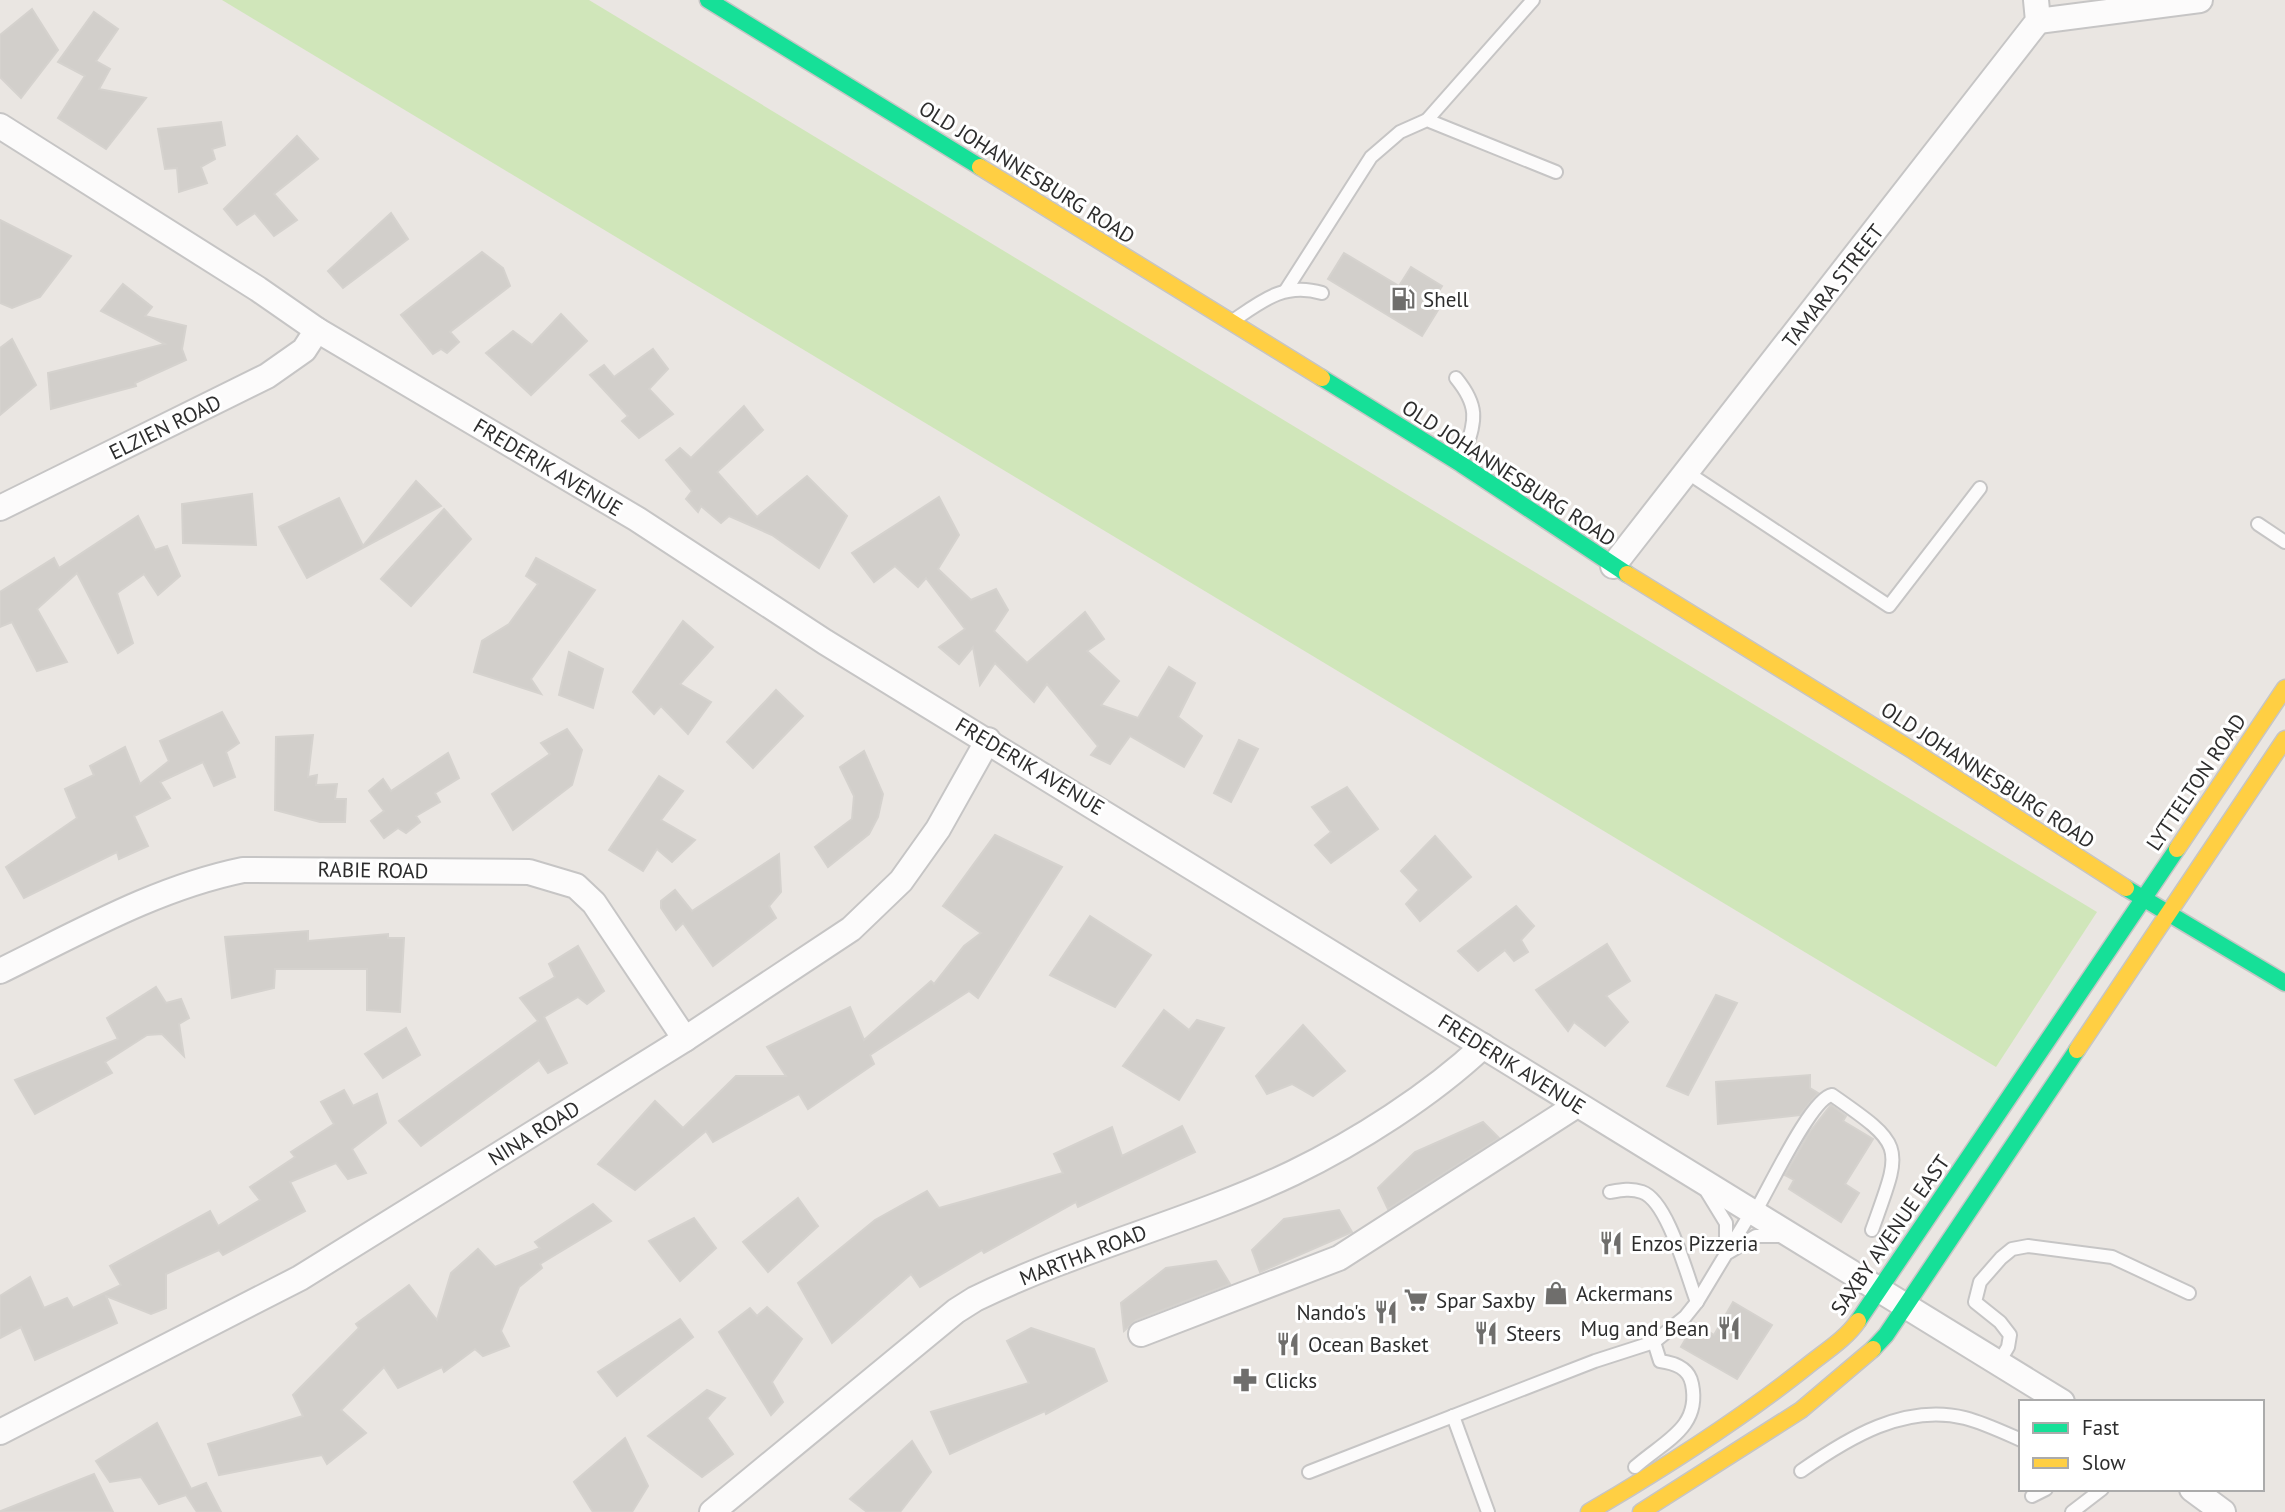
<svg xmlns="http://www.w3.org/2000/svg" width="2285" height="1512" font-family="'PT Sans',sans-serif">
	<style>
		.green { fill: #d0e6ba }
		.building { fill: #d2cfcb; stroke: #d5d2ce; stroke-width: 2 }
		.lines { fill: none; stroke-linecap: round; stroke-linejoin: round }
		.lane-casing { stroke: #c6c5c5; stroke-width: 16 }
		.street-casing { stroke: #c6c5c5; stroke-width: 28 }
		.fast-casing { stroke: #c6c5c5; stroke-width: 19 }
		.slow-casing { stroke: #c6c5c5; stroke-width: 19 }
		.lane { stroke: #fcfbfb; stroke-width: 12 }
		.street { stroke: #fcfbfb; stroke-width: 24 }
		.fast { stroke: #16e098; stroke-width: 16 }
		.slow { stroke: #ffcf43; stroke-width: 16 }
		.labels { text-anchor: middle; dominant-baseline: central; stroke-width: 6; stroke-linejoin: round; paint-order: stroke }
		.street-label { font-size: 21px; fill: #2d2d2d; stroke: #fff }
		.poi-label { font-size: 21px; fill: #2d2d2d; stroke: #fff; text-anchor: start }
	</style>
	<rect width="100%" height="100%" fill="#eae6e2"/>
	<!-- green -->
	<polygon class="green" points="222,0 589,0 2097,912 1996,1067"/>
	<!-- building -->
	<g class="building">
		<polygon points="32,9 58,50 21,98 0,77 0,35"/>
		<polygon points="94,12 118,29 96,61 110,69 99,89 146,98 106,149 58,118 85,76 58,62"/>
		<polygon points="221,122 225,145 212,149 215,159 201,167 207,183 179,192 177,168 165,169 158,129"/>
		<polygon points="297,136 318,159 274,194 297,220 274,236 255,213 237,225 224,209"/>
		<polygon points="391,213 408,239 343,288 328,271"/>
		<polygon points="0,220 71,256 40,297 12,308 0,303"/>
		<polygon points="482,252 503,268 510,286 450,332 459,342 447,353 441,349 433,354 401,315"/>
		<polygon points="1344,253 1399,286 1411,267 1442,286 1430,305 1438,310 1422,336 1328,279"/>
		<polygon points="123,284 152,307 145,316 186,326 182,349 186,360 135,383 136,386 51,409 48,373 165,344 101,311"/>
		<polygon points="561,314 587,341 531,395 486,353 513,331 532,345"/>
		<polygon points="12,339 36,385 0,415 0,348"/>
		<polygon points="653,349 668,369 649,389 673,414 639,438 622,421 628,416 590,375 604,365 614,377"/>
		<polygon points="744,406 763,430 717,472 757,517 807,476 847,516 819,568 772,535 729,516 721,523 701,506 698,512 686,499 692,491 666,460 680,448 691,458"/>
		<polygon points="416,481 441,506 307,578 279,527 339,498 363,546"/>
		<polygon points="252,494 256,545 183,543 182,504"/>
		<polygon points="939,497 959,535 938,569 971,600 996,589 1008,610 994,631 1027,663 1085,612 1104,639 1087,651 1119,681 1101,705 1138,718 1169,667 1195,683 1178,717 1202,736 1184,767 1130,736 1110,764 1091,755 1098,746 1047,684 1034,702 995,663 980,685 973,647 959,664 939,647 965,629 926,578 918,587 895,566 874,582 852,553"/>
		<polygon points="444,509 471,539 411,606 381,579"/>
		<polygon points="138,516 155,550 167,546 180,576 158,595 144,574 117,593 133,643 118,653 77,573 37,609 67,662 37,671 12,622 0,627 0,592 54,558 59,568"/>
		<polygon points="536,558 595,590 531,679 541,694 474,672 482,641 509,624 538,584 526,576"/>
		<polygon points="683,621 713,647 680,684 711,702 688,734 661,706 654,714 633,692"/>
		<polygon points="569,652 603,669 593,708 559,695"/>
		<polygon points="776,690 803,716 753,768 727,742"/>
		<polygon points="222,712 239,743 226,752 235,777 214,786 203,762 160,782 170,798 134,816 148,846 119,859 117,852 24,898 6,867 77,818 65,789 94,775 90,766 125,747 140,784 169,761 160,741"/>
		<polygon points="567,729 582,750 572,785 513,830 492,794 550,754 541,743"/>
		<polygon points="313,735 308,777 317,775 316,785 337,784 335,799 346,799 345,822 320,822 275,810 276,737"/>
		<polygon points="1239,740 1258,749 1231,802 1214,793"/>
		<polygon points="864,751 883,794 878,817 869,834 828,867 815,847 852,819 854,796 840,767"/>
		<polygon points="448,753 459,778 435,793 440,802 416,816 420,822 406,833 398,828 384,838 371,821 384,811 369,791 383,779 391,791"/>
		<polygon points="659,776 683,791 661,820 695,840 672,862 657,849 643,871 609,850"/>
		<polygon points="1347,787 1378,829 1331,863 1315,845 1331,832 1312,807"/>
		<polygon points="995,835 1062,867 978,998 969,991 870,1055 874,1064 808,1109 799,1094 713,1142 706,1131 635,1190 598,1164 655,1101 683,1128 736,1076 786,1076 767,1047 850,1007 864,1040 931,981 934,984 964,946 981,933 943,906"/>
		<polygon points="1435,836 1471,877 1420,921 1406,904 1419,890 1401,871"/>
		<polygon points="779,854 781,892 769,906 776,918 713,966 683,923 676,930 661,908 661,901 675,890 692,911"/>
		<polygon points="1516,906 1534,926 1521,940 1528,952 1514,961 1505,950 1478,971 1458,951"/>
		<polygon points="1090,916 1151,955 1115,1007 1050,975"/>
		<polygon points="308,931 308,941 388,934 388,938 404,938 400,1012 367,1010 367,969 275,969 274,988 232,998 225,937"/>
		<polygon points="1607,944 1630,981 1606,996 1628,1022 1605,1046 1574,1022 1568,1031 1536,990"/>
		<polygon points="578,946 604,991 587,1004 578,997 544,1017 567,1063 548,1073 539,1060 421,1146 399,1121 538,1021 520,998 555,977 549,964"/>
		<polygon points="156,987 166,1003 181,999 189,1018 179,1024 184,1056 162,1034 147,1035 105,1062 112,1073 35,1114 15,1080 118,1039 107,1018"/>
		<polygon points="1716,995 1737,1003 1688,1095 1667,1086"/>
		<polygon points="1164,1010 1189,1030 1197,1020 1224,1028 1179,1100 1123,1066"/>
		<polygon points="1303,1025 1345,1071 1313,1096 1292,1084 1267,1094 1256,1076"/>
		<polygon points="406,1028 420,1055 383,1078 365,1054"/>
		<polygon points="1810,1075 1810,1088 1818,1093 1800,1115 1718,1124 1716,1082"/>
		<polygon points="344,1090 353,1106 377,1094 386,1123 352,1149 366,1173 348,1179 336,1163 290,1182 305,1211 223,1255 219,1250 166,1274 166,1308 151,1314 106,1296 117,1323 35,1360 21,1327 0,1338 0,1296 30,1277 44,1308 67,1298 73,1308 121,1285 110,1266 210,1211 218,1226 260,1200 250,1187 295,1157 291,1152 334,1124 321,1102"/>
		<polygon points="1831,1105 1846,1116 1843,1121 1873,1139 1845,1184 1859,1193 1841,1222 1789,1189 1794,1180 1785,1175 1809,1133"/>
		<polygon points="1483,1122 1499,1138 1388,1209 1378,1188 1415,1152"/>
		<polygon points="1182,1126 1195,1152 1078,1207 1076,1202 984,1253 982,1250 920,1287 911,1274 832,1343 798,1283 875,1220 927,1191 939,1208 1063,1173 1054,1154 1112,1127 1122,1156"/>
		<polygon points="798,1198 818,1226 768,1272 743,1242"/>
		<polygon points="593,1204 611,1221 540,1264 542,1268 519,1287 501,1331 509,1346 483,1356 475,1349 444,1372 442,1367 398,1388 384,1367 341,1410 366,1433 327,1464 322,1455 219,1475 208,1444 303,1416 293,1395 359,1328 356,1324 409,1285 437,1320 451,1273 478,1249 495,1267 540,1248 535,1242"/>
		<polygon points="1339,1210 1352,1232 1260,1272 1252,1250 1284,1219"/>
		<polygon points="694,1218 716,1248 680,1281 649,1241"/>
		<polygon points="1216,1261 1230,1284 1136,1320 1124,1331 1121,1303 1166,1268"/>
		<polygon points="1733,1302 1772,1325 1737,1379 1681,1347 1695,1323 1714,1335"/>
		<polygon points="767,1307 802,1339 772,1382 783,1402 771,1415 719,1332 750,1308 757,1316"/>
		<polygon points="680,1319 693,1337 617,1396 598,1372"/>
		<polygon points="1031,1328 1094,1349 1107,1381 1046,1414 1045,1411 950,1454 931,1412 1029,1383 1007,1341"/>
		<polygon points="707,1390 725,1398 707,1418 733,1454 702,1477 648,1436"/>
		<polygon points="157,1423 191,1489 206,1483 221,1512 197,1512 186,1495 159,1504 141,1477 110,1482 96,1461"/>
		<polygon points="625,1438 648,1486 632,1512 593,1512 574,1482"/>
		<polygon points="912,1441 931,1472 900,1512 867,1512 850,1499"/>
		<polygon points="94,1474 113,1512 1,1512 1,1511"/>
	</g>
	<g class="lines">
		<!-- lane casing -->
		<g class="lane-casing">
			<g id="lane">
				<polyline points="1427,120 1533,0"/>
				<polyline points="1286,290 1371,157 1400,132 1427,120 1556,172"/>
				<path d="M1234,320C1263,300 1285,282 1322,293"/>
				<path d="M1456,378C1483,411 1473,424 1462,462"/>
				<polyline points="1688,473 1889,606 1980,488"/>
				<polyline points="2258,524 2285,542"/>
				<path d="M1610,1192C1621,1190 1631,1188 1642,1192C1668,1201 1687,1276 1697,1302"/>
				<polyline points="1707,1192 1726,1223 1726,1249"/>
				<path d="M1755,1212C1768,1191 1811,1098 1832,1095C1907,1147 1902,1146 1872,1230"/>
				<polyline points="1729,1252 1756,1236 1783,1236"/>
				<polyline points="1999,1362 2008,1347 2010,1335 2000,1322 1975,1302 1980,1282 2001,1258 2012,1249 2028,1246 2112,1257 2189,1293"/>
				<polyline points="1453,1416 1488,1512"/>
				<path d="M1635,1467C1664,1441 1701,1428 1692,1384C1689,1368 1675,1363 1660,1361L1654,1342"/>
				<path d="M1801,1471C1848,1438 1905,1403 1965,1418C1984,1423 2003,1432 2021,1440"/>
				<polyline points="1309,1472 1595,1361 1654,1342 1685,1317 1697,1302 1752,1211"/>
				<polyline points="2032,1496 2046,1489"/>
				<polyline points="2072,1512 2102,1489"/>
			</g>
		</g>
		<!-- street casing -->
		<g class="street-casing">
			<g id="street">
				<polyline points="2038,21 2200,0"/>
				<polyline points="0,126 258,289 317,330 637,519 825,642 2062,1402"/>
				<polyline points="0,508 267,376 304,350 317,330"/>
				<polyline points="1613,566 2038,21 2036,0"/>
				<path d="M0,971C80,932 156,888 243,870L529,872L576,886L594,903L685,1039"/>
				<polyline points="1141,1334 1339,1258 1577,1105"/>
				<polyline points="0,1432 300,1278 685,1039 851,929 901,881 938,829 988,740"/>
				<polyline points="2192,1489 2223,1512"/>
				<path d="M712,1512L956,1311L975,1299C1077,1249 1190,1222 1293,1173C1357,1142 1431,1095 1483,1046"/>
			</g>
		</g>
		<!-- fast casing -->
		<g class="fast-casing">
			<g id="fast">
				<polyline points="708,0 980,167"/>
				<polyline points="1322,378 1461,464 1627,574"/>
				<polyline points="2126,888 2285,983"/>
				<polyline points="1858,1321 2177,849"/>
				<polyline points="1873,1349 1886,1335 2077,1050"/>
			</g>
		</g>
		<!-- slow casing -->
		<g class="slow-casing">
			<g id="slow">
				<polyline points="980,167 1322,378"/>
				<polyline points="1627,574 1912,750 2126,888"/>
				<polyline points="2177,849 2285,688"/>
				<polyline points="2077,1050 2285,739"/>
				<path d="M1589,1512C1664,1468 1738,1421 1806,1367C1823,1353 1846,1339 1858,1321"/>
				<polyline points="1641,1512 1801,1410 1873,1349"/>
			</g>
		</g>
		<!-- lane -->
		<use href="#lane" class="lane"/>
		<!-- street -->
		<use href="#street" class="street"/>
		<!-- fast -->
		<use href="#fast" class="fast"/>
		<!-- slow -->
		<use href="#slow" class="slow"/>
	</g>
	<!-- icons -->
	<defs>
		<g id="fuel-bare" transform="scale(1.89)"><path d="M-5.5-6h7V0h2V4h1.3V-2.5L3-4.5l.8-.8L6-3V5H2.5V1h-1V6h-7ZM-4.2-4.7v3.2H.2V-4.7Z" fill="#6f6e6c" stroke="#fff" stroke-width="2.5" paint-order="stroke"/></g>
		<g id="restaurant-bare" transform="scale(1.89)"><path d="M-5-6h1v4h1v-4h1v4h1v-4h1v5L-1.5 .5V6h-2V.5L-5-1ZM5-6V6H3V1.5H1.5Q1.5-4 5-6Z" fill="#6f6e6c" stroke="#fff" stroke-width="2.5" paint-order="stroke"/></g>
		<g id="shop-bare" transform="scale(1.89)"><path d="M-5-2.5h2.3a2.7 3.5 0 0 1 5.4 0H5L5.5 6h-11ZM-1.5-2.5h3a1.5 2.3 0 0 0-3 0Z" fill="#6f6e6c" stroke="#fff" stroke-width="2.5" paint-order="stroke"/></g>
		<g id="supermarket-bare" transform="scale(1.89)"><path d="M-6-5.5h2.5l.6 2H6L4.5 2H-2.5L-4.4-4H-6ZM-1.5 3.2a1.3 1.3 0 1 0 .1 0ZM3 3.2a1.3 1.3 0 1 0 .1 0Z" fill="#6f6e6c" stroke="#fff" stroke-width="2.5" paint-order="stroke"/></g>
		<g id="pharmacy-bare" transform="scale(1.89)"><path d="M-2-6h4v4h4v4h-4v4h-4v-4h-4v-4h4Z" fill="#6f6e6c" stroke="#fff" stroke-width="2.5" paint-order="stroke"/></g>
	</defs>
	<g fill-rule="evenodd">
		<use href="#fuel-bare" x="1403" y="299"/>
		<use href="#restaurant-bare" x="1611" y="1243"/>
		<use href="#shop-bare" x="1556" y="1293"/>
		<use href="#supermarket-bare" x="1416" y="1300"/>
		<use href="#restaurant-bare" x="1386" y="1312"/>
		<use href="#restaurant-bare" x="1729" y="1328"/>
		<use href="#restaurant-bare" x="1486" y="1333"/>
		<use href="#restaurant-bare" x="1288" y="1344"/>
		<use href="#pharmacy-bare" x="1245" y="1380"/>
	</g>
	<g class="labels">
		<!-- street labels -->
		<g class="street-label">
			<text transform="translate(1027 172) rotate(32)">OLD JOHANNESBURG ROAD</text>
			<text transform="translate(1833 286) rotate(-52)">TAMARA STREET</text>
			<text transform="translate(165 427) rotate(-26)">ELZIEN ROAD</text>
			<text transform="translate(548 467) rotate(31)">FREDERIK AVENUE</text>
			<text transform="translate(1509 473) rotate(33)">OLD JOHANNESBURG ROAD</text>
			<text transform="translate(1030 766) rotate(31)">FREDERIK AVENUE</text>
			<text transform="translate(1988 775) rotate(33)">OLD JOHANNESBURG ROAD</text>
			<text transform="translate(2196 782) rotate(-56)">LYTTELTON ROAD</text>
			<text transform="translate(373 870) rotate(1)">RABIE ROAD</text>
			<text transform="translate(1512 1064) rotate(32)">FREDERIK AVENUE</text>
			<text transform="translate(534 1133) rotate(-32)">NINA ROAD</text>
			<text transform="translate(1890 1235) rotate(-55)">SAXBY AVENUE EAST</text>
			<text transform="translate(1083 1255) rotate(-21)">MARTHA ROAD</text>
		</g>
		<!-- poi labels -->
		<g class="poi-label">
			<text x="1423" y="299">Shell</text>
			<text x="1631" y="1243">Enzos Pizzeria</text>
			<text x="1576" y="1293">Ackermans</text>
			<text x="1436" y="1300">Spar Saxby</text>
			<text x="1366" y="1312" text-anchor="end">Nando's</text>
			<text x="1709" y="1328" text-anchor="end">Mug and Bean</text>
			<text x="1506" y="1333">Steers</text>
			<text x="1308" y="1344">Ocean Basket</text>
			<text x="1265" y="1380">Clicks</text>
		</g>
	</g>
	<!-- legend -->
	<rect x="2019" y="1400" width="245" height="91" fill="#ffffff" stroke="#ababab" stroke-width="2"/>
	<rect x="2033" y="1423" width="35" height="10" fill="#16e098" stroke="#ababab" stroke-width="2"/>
	<text x="2082" y="1435" font-size="21" fill="#2d2d2d">Fast</text>
	<rect x="2033" y="1458" width="35" height="10" fill="#ffcf43" stroke="#ababab" stroke-width="2"/>
	<text x="2082" y="1470" font-size="21" fill="#2d2d2d">Slow</text>
</svg>
